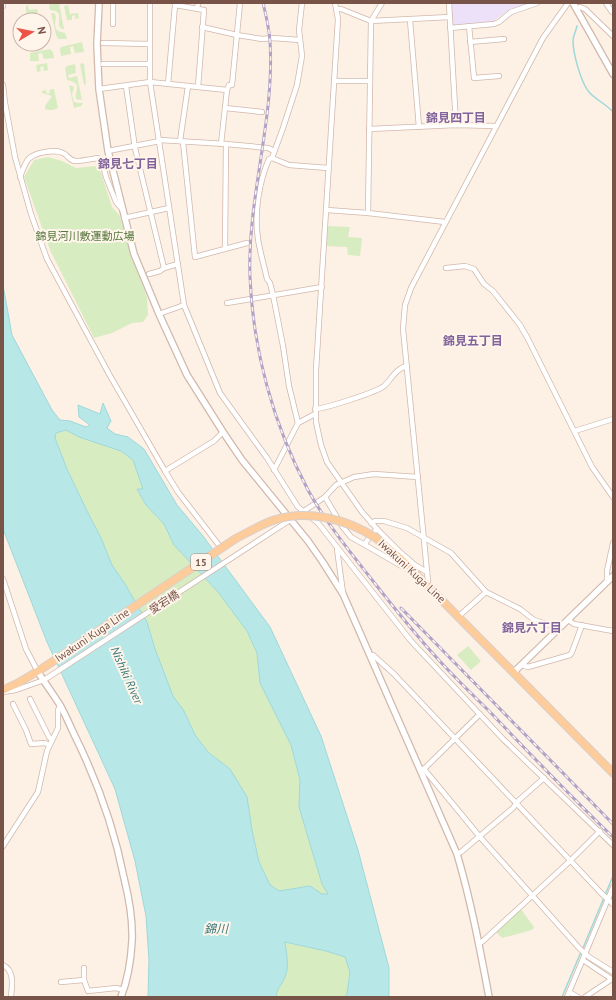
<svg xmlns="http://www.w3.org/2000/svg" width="616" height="1000" font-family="'PT Sans','Noto Sans JP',sans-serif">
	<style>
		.education { fill: #ede1fa }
		.green { fill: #d8ecc2 }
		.water { fill: #b8e7e8; stroke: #9ed8da; fill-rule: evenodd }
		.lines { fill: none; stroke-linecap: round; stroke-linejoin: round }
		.stream { stroke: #9ed8da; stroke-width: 1.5 }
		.minor-casing { stroke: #d1b8ac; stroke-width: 6 }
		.tertiary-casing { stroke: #d1b8ac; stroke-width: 8 }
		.primary-casing { stroke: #d9cfcc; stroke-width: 9 }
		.minor { stroke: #fff; stroke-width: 4.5 }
		.tertiary { stroke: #fff; stroke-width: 5.5 }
		.primary { stroke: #fecc9a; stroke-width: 7 }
		.rail-casing { stroke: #b1a2c7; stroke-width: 3 }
		.rail { stroke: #fff5eb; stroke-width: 1.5; stroke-dasharray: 4.5; stroke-linecap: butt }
		.primary-bridge-casing { stroke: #d9cfcc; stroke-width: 9; stroke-linecap: butt }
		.primary-bridge { stroke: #fecc9a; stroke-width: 7 }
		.labels { text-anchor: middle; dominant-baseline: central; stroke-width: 4; stroke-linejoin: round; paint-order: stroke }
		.shield { fill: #fff5eb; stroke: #a08479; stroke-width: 1 }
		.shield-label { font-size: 10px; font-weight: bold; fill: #775348 }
		.park-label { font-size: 11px; fill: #56773d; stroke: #fff5eb }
		.street-label { font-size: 11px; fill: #775348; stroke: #fff5eb }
		.neighbourhood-label { font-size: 12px; font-weight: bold; fill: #81649b; stroke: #fff5eb }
		.water-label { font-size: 12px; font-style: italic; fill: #3b7b7d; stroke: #fff5eb }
	</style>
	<rect width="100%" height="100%" fill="#fdf0e4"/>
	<!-- education -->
	<polygon class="education" points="451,3 531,3 510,9 492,22 453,26 451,24"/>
	<!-- green -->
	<g class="green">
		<polygon points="49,3 59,3 64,29 62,29 59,26 59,14 56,11 50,10"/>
		<polygon points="28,5 29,10 37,9 38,13 26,16 26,6"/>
		<polygon points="68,5 70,14 78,13 79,18 75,19 75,15 72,16 72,20 67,20 64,6"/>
		<path d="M51,13H54L56,16C55,26 53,31 65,33L67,39H58L56,35Z"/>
		<polygon points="46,20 49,42 44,43 44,21"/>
		<polygon points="82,42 84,52 75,53 73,46 70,47 71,54 61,56 60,49 61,47"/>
		<polygon points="50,49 53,52 54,58 44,59 42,53 38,54 39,61 30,61 30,53"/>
		<polygon points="47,63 48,70 44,71 43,66 40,67 41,71 37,72 36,65"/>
		<polygon points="83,63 84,64 86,82 86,84 84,85 80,64"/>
		<path d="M75,64L76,73L68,75L69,78L77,76L82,100L76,99C75,88 83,84 67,80L65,68L67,66Z"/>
		<polygon points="69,85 74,87 72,95 74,102 78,103 83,103 81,106 74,108"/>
		<path d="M54,89L58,108C54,110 50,111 45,109V106L52,96L42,93V91L46,90L47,94L50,93L49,90Z"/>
		<polygon points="48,157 62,161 76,168 95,166 100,170 112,207 120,216 132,257 147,297 148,315 143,322 132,323 112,333 94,338 50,250 24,177 34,160"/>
		<polygon points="328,226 350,227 348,237 362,238 360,256 348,255 347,247 326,246"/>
		<polygon points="66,430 79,437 121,451 133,460 143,489 137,489 146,505 164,524 174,545 218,592 247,631 257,653 260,683 291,745 300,780 299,807 322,884 329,894 322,894 310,886 279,891 270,885 259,862 252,830 230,769 209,753 195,735 184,711 173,696 155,649 147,622 125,584 112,565 101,538 87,511 67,469 55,438 56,433"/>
		<polygon points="468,646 481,661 471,670 457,655"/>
		<polygon points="520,908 534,927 532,930 502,938 495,931"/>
		<path d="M284,942L326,951L345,957L350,972L347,994L345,997H276C277,987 282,985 285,977C289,965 287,953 284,942Z"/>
	</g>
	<!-- water -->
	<path class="water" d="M3,285L12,335L52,410L60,420L70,421L86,427L90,425L79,417L78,405L100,414L103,403L111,421L107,428L115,434L128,437L144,449L177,505L203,536L270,627L321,736L358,850L389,968V997H345L347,994L350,972L345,957L326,951L285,942C286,953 290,965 285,977C282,985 277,987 276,997H148L149,960L146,916L135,861L115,789L47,642L3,529ZM66,430L79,437L121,451L133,460L143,489H137L146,505L164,524L174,545L218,592L247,631L257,653L260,683L291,745L300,780L299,807L322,884L328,894H322L310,886L279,891L270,885L259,862L252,830L247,797L230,769L209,753L195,735L184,711L173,696L155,649L147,622L125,584L112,565L101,538L87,511L67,469L55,438L56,433Z"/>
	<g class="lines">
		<!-- stream -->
		<g class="stream">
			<path d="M577,26C576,31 573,36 573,41C573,53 581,83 589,92C596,100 606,104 613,112"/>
			<polyline points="583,948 613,876"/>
			<polyline points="562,997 581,952"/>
		</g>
		<!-- minor casing -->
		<g class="minor-casing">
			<g id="minor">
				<polyline points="113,3 113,24"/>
				<polyline points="150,3 150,82 184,305 220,393 267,458 298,507 318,523 411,641 503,739 613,845"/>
				<polyline points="335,3 338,19 316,370 316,422 321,445 327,462 362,512 377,529 401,553 415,565 427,572"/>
				<polyline points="449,3 456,125"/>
				<polyline points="606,3 612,12 613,11"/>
				<polyline points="3,6 3,3"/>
				<polyline points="197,9 198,3"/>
				<polyline points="336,9 341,9 371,21 450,17"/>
				<polyline points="576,9 580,7 585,9 613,36"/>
				<polyline points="410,20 419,127"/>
				<polyline points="469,26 474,78 499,76"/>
				<polyline points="202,27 237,35 262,39 273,38 300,40"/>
				<polyline points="450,28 494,24 499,22 511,12 537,3"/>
				<polyline points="470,42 504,39"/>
				<polyline points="103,43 150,44"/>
				<polyline points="103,64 150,64"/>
				<polyline points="335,81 370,81"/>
				<polyline points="168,84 175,5 204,10 198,87"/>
				<polyline points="3,85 5,103 15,157 31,214 47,259 109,374 165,471 178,492 218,544"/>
				<polyline points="126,86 135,148 164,268 178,264"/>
				<polyline points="99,89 150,82 227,90"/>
				<polyline points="225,108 262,112"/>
				<polyline points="369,129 456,125 495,126"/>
				<polyline points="160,140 226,144 268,148 274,151"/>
				<polyline points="180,141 188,86"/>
				<polyline points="183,142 195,257 247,243"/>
				<polyline points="221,144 227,90 229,85 232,85 240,3"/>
				<polyline points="108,151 160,141"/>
				<polyline points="272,158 289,165 328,168"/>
				<path d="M20,177C26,161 27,155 45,152C51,151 57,150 63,153C68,155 69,161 76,161C83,161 91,159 98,158L102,162L106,177L116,202L123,210"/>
				<polyline points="327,210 368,213 445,222"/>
				<polyline points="368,213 371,21 382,3"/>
				<polyline points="124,218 169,208"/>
				<polyline points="225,248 226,144"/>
				<polyline points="446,268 465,266 474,269 484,284 493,291 520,325 527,337 592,467 613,497"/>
				<polyline points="149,274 160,271 164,268"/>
				<polyline points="227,303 322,287"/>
				<polyline points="159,314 184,305"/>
				<path d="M315,409C324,409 377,392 384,386C391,380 396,368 407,366"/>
				<path d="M298,423L289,386L283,346L273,295L270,283L267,279C264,265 260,252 258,239C254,213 259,182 269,159L272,158L283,128L297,85L302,56L299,30L302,3"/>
				<polyline points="575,431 613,419"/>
				<polyline points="274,470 298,423 315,414"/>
				<polyline points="165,471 214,441 223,432"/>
				<polyline points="325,497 342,526 351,537 412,572"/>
				<polyline points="301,513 325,497 336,485 354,477 374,474 418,477"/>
				<polyline points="371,523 375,521 384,521 407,528 451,553 486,592 520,609 534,620 553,626 557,630"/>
				<polyline points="365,544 370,536 377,529"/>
				<polyline points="337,549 343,593"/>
				<polyline points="3,579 26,649 38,672"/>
				<polyline points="607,582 607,571 613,543"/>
				<polyline points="426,584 428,581 403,329 405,305 411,288 543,38 568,3"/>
				<polyline points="459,616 486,592"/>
				<polyline points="568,620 574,624 613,631"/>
				<polyline points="370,655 373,655 394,674 602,894 613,904"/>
				<polyline points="522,665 528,667 570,655 572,652 582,625"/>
				<polyline points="3,692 16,690 44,680 293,518"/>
				<polyline points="30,699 49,737 52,740"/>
				<polyline points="13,704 26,730 31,744 45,743 49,745"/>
				<polyline points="424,769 480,837 580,949 589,957 613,972"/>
				<polyline points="422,770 426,767 480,714"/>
				<polyline points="3,846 38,792 47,751 58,728 58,710 60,706"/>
				<polyline points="457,854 461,852 513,808 518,801 544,778"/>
				<polyline points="479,944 483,941 570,861 600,831"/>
				<polyline points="583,960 613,980"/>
				<path d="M3,965C15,971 12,986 11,997"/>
				<polyline points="84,968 84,980 88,991 116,988 123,990"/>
				<polyline points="61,982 84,980"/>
				<polyline points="569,992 578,997"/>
				<polyline points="567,997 613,887"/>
				<polyline points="585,997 612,979"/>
			</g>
		</g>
		<!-- tertiary casing -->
		<g class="tertiary-casing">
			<g id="tertiary">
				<path d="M99,3L97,44L99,89L108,151L134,254L159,314L187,375L223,432L242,460L308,541L322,561L343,594L457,854C471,901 480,949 489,997"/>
				<polyline points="573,3 613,74"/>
				<path d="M38,672C45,683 53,694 60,705C65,714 69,723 73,732C96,778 114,827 124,878C129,898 133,920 132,941C131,960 128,979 121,997"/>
				<polyline points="514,672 613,576"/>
			</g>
		</g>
		<!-- primary casing -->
		<g class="primary-casing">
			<g id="primary">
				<polyline points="376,538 401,559 613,773"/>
				<polyline points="3,690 18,683 43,668"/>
			</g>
		</g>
		<!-- minor -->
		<use href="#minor" class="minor"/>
		<!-- tertiary -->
		<use href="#tertiary" class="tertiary"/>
		<!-- primary -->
		<use href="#primary" class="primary"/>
		<!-- rail casing -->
		<g class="rail-casing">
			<g id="rail">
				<path d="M263,3C266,15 269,28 270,41C275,120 247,198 250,277C253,350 273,424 308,490C325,521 347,548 369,576C391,604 413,632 437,658C454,677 473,695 491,713C531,755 571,797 613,837"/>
				<polyline points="401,608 613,824"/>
			</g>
		</g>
		<!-- rail -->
		<use href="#rail" class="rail"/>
		<!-- primary-bridge casing -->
		<g class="primary-bridge-casing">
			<path id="primary-bridge" d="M43,668L235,539C248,532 260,525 274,520C307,509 347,519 376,538"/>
		</g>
		<!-- primary-bridge -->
		<use href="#primary-bridge" class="primary-bridge"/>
	</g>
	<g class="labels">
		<!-- shield labels -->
		<rect class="shield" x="191" y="554" width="20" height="16" rx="3"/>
		<g class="shield-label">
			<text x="201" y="562">15</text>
		</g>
		<!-- park labels -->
		<g class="park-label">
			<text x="85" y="236">錦見河川敷運動広場</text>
		</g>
		<!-- street labels -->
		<g class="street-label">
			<text transform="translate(412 571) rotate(43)">Iwakuni Kuga Line</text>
			<text transform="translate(164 602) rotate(-33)">愛宕橋</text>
			<text transform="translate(92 635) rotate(-34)">Iwakuni Kuga Line</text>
		</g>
		<!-- neighbourhood labels -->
		<g class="neighbourhood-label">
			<text x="456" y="117">錦見四丁目</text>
			<text x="128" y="163">錦見七丁目</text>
			<text x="473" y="340">錦見五丁目</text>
			<text x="532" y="627">錦見六丁目</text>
		</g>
		<!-- water labels -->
		<g class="water-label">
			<text transform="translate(127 675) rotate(66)">Nishiki River</text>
			<text x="216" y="928">錦川</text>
		</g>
	</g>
	<!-- border -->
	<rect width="616" height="1000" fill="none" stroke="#775348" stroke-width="8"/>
	<!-- north arrow -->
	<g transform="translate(32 32) rotate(80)"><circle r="19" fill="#fff5eb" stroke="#c9b4aa"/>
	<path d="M0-3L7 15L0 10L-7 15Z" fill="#ec5445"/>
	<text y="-6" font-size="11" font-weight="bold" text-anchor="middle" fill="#775348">N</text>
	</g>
</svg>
